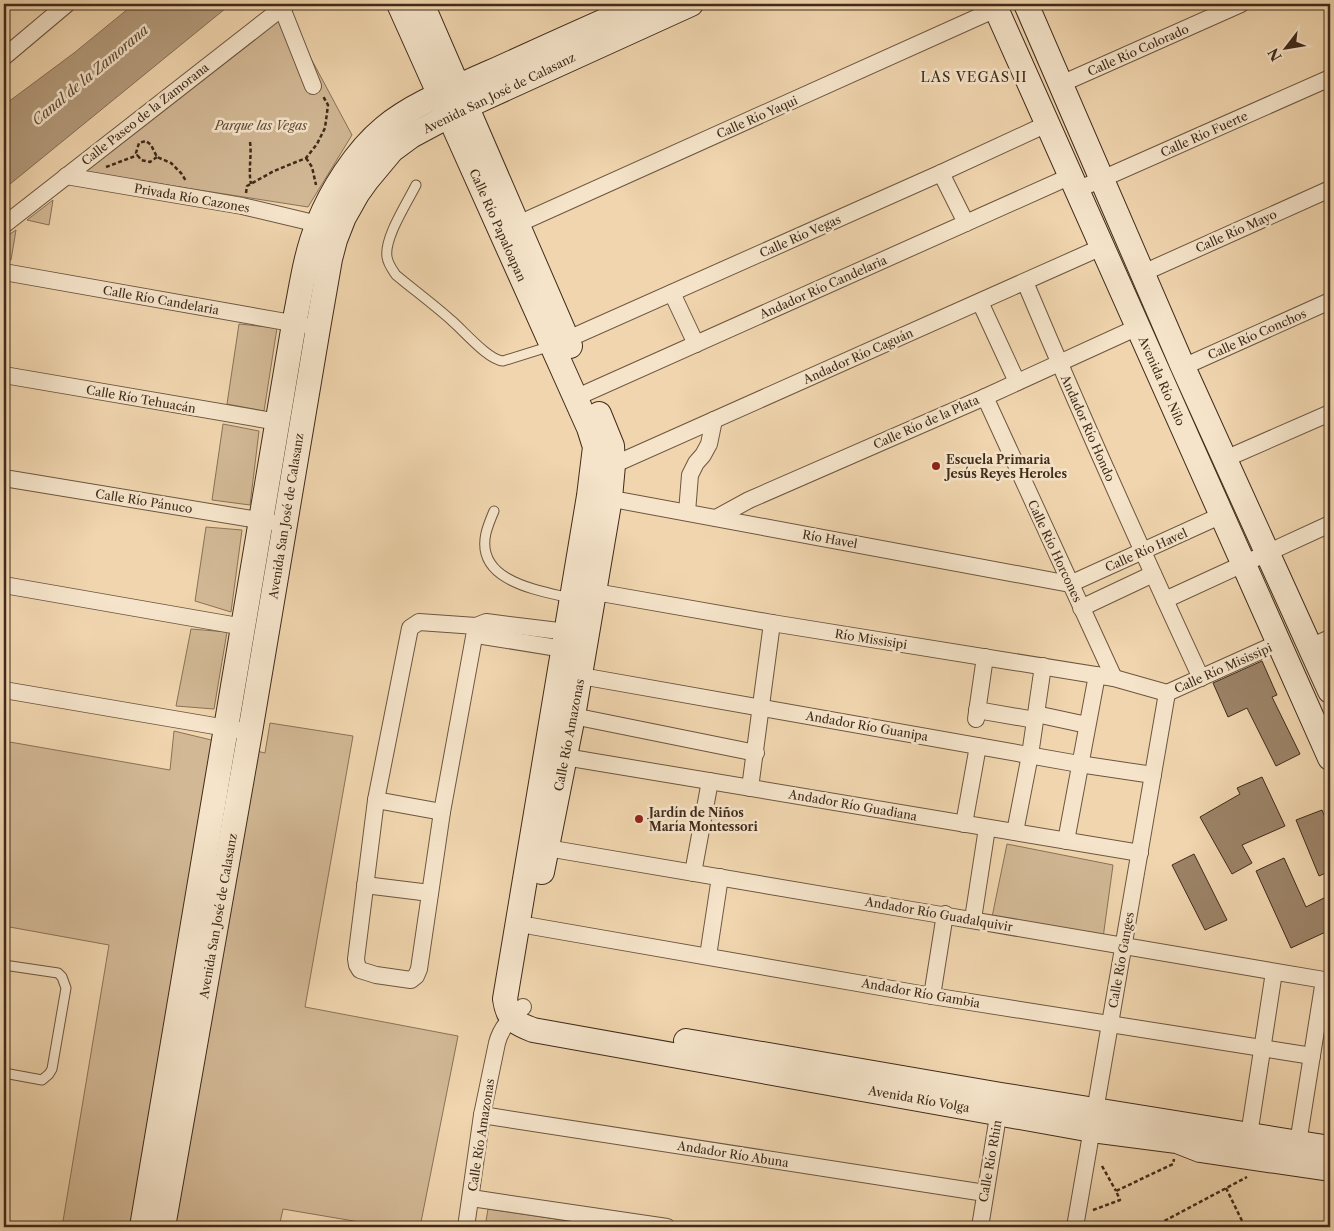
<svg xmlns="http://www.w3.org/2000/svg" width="1334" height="1231" font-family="'Libre Caslon Text',serif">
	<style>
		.green { fill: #d2b895; stroke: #897258 }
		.water { fill: #b49b7c; stroke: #866e55 }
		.building { fill: #9c8367; stroke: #402b1a }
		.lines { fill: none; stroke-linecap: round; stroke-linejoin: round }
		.lane-casing { stroke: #6c563f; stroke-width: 11 }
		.street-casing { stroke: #6c563f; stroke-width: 18 }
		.secondary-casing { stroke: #402b1a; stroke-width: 26 }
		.path { stroke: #402b1a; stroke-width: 2.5; stroke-dasharray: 4 2.5; stroke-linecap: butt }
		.lane { stroke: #f5e4ca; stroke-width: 9 }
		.street { stroke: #f5e4ca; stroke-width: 16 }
		.secondary { stroke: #f5e4ca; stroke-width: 24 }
		.poi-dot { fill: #8f2418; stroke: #f5e4ca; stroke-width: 2 }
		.labels { text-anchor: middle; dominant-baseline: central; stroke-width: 5; stroke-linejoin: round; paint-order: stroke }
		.street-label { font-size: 12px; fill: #402b1a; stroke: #f5e4ca }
		.park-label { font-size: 12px; font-style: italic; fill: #5d4733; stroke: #f5e4ca }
		.poi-label { font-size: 12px; font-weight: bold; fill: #402b1a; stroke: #f5e4ca; text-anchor: start }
		.water-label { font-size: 14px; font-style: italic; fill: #5d4732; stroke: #f5e4ca }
		.neighbourhood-label { font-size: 14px; letter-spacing: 1px; fill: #402b1a; stroke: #f5e4ca }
	</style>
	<rect width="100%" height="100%" fill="#f0d5ae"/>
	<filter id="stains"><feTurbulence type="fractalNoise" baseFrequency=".004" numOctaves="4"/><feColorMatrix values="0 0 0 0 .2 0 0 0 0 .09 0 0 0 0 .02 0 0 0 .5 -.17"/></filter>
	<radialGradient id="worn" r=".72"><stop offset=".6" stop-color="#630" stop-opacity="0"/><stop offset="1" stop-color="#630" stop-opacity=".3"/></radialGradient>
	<!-- green -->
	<g class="green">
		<polygon points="285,10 352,135 308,207 84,172"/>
		<polygon points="53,200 49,225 27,220"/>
		<polygon points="16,230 11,260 4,259 4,238"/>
		<polygon points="239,324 277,328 264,411 227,404"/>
		<polygon points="223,424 259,431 250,505 212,500"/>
		<polygon points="206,527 242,530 231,612 195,601"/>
		<polygon points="191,629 227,632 214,709 176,706"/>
		<polygon points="270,723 353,736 305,1007 458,1036 420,1227 389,1227 283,1209 279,1227 62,1227 109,945 4,926 4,741 170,770 174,731 265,753"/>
		<polygon points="1007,844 1113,865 1103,938 992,917"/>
		<polygon points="488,1209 583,1223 582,1227 485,1227"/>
	</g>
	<!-- water -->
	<polygon class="water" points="134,4 231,4 4,189 4,105 74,53"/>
	<!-- building -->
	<g class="building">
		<polygon points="1262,661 1277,695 1272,697 1300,754 1276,766 1247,708 1228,717 1213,683"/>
		<polygon points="1262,777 1285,826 1242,845 1252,863 1232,874 1200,817 1240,794 1237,788"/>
		<polygon points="1322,810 1330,830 1330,871 1319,876 1296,820"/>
		<polygon points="1194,854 1227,920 1205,930 1172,865"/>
		<polygon points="1284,858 1306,907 1330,895 1330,930 1291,948 1256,871"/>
	</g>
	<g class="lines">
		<!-- lane casing -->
		<g class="lane-casing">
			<g id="lane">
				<path d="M416,185C407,203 384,238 387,257C388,264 392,269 396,275C414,290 433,304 451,320C463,330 488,360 503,361L551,346"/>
				<path d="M494,511C491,518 488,525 486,533C475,581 537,590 570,598"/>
				<polyline points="4,965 58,973 62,977 66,988 52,1069 49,1074 42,1080 4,1073"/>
			</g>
		</g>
		<!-- street casing -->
		<g class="street-casing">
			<g id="street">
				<polyline points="282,8 313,86"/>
				<polyline points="4,57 67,4"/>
				<polyline points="1061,84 1241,4"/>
				<polyline points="941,173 966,223"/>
				<polyline points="66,176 242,206 318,224"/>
				<polyline points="1077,190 1330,78"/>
				<polyline points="518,224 996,9"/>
				<polyline points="4,225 287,4"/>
				<polyline points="4,272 303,325"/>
				<polyline points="1143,273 1330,189"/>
				<path d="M1025,282C1081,415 1140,547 1201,678"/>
				<polyline points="672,293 696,344"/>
				<polyline points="980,302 1017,382"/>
				<polyline points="559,343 941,173 1047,124"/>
				<polyline points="1183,367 1330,301"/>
				<polyline points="4,375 278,422"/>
				<polyline points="985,397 1114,678"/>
				<polyline points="575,398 1071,176"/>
				<polyline points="1225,459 1330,413"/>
				<polyline points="613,465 1102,247"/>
				<polyline points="4,478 270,522"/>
				<polyline points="602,497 1070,584 1222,515"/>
				<polyline points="687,512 690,475 696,463 703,455 709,444 714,420"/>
				<polyline points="716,518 749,500 985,397 1138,327"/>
				<polyline points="4,585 244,627"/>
				<polyline points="584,590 772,623 1114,678 1167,693"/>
				<polyline points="1165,600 1330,524"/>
				<polyline points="1081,608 1153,574"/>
				<polyline points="476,626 442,812 419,969 416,976 411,980 376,975 360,970 357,965 356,959 376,800 410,628 419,622 476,626 486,622 567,632"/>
				<polyline points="476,626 483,636 564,649"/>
				<polyline points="1310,647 1330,638"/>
				<polyline points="581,676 1079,764 1153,775"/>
				<polyline points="4,690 250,732"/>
				<polyline points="1167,693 1278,643"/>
				<polyline points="977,710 1035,720"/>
				<polyline points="1036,714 1087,725"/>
				<polyline points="573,716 756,753"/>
				<polyline points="976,719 985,657"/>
				<polyline points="565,757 1140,853"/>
				<polyline points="750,788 772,623"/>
				<polyline points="376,800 442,812"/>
				<polyline points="964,824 978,746"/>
				<polyline points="1015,832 1030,755 1043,666"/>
				<polyline points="1066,841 1097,675"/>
				<path d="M547,848C808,892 1069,937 1330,981"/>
				<polyline points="693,873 710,781"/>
				<polyline points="365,885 430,893"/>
				<polyline points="973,919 987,828"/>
				<polyline points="531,926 932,996 1312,1056"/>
				<polyline points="708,956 720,877"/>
				<polyline points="932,996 945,914"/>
				<polyline points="482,1115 985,1193"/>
				<polyline points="1249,1135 1274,972"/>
				<polyline points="1298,1143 1324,980"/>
				<polyline points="471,1198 667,1227"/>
				<path d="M466,1227L482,1115L497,1043C501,1027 511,1018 523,1007"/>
				<polyline points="980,1227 1000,1104"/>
				<polyline points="1075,1227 1167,693"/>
			</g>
		</g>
		<!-- secondary casing -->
		<g class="secondary-casing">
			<g id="secondary">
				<path d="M399,4L589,428L595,447L589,496L505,999C508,1020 515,1023 533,1030L1092,1130L1177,1141L1200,1150L1330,1169"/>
				<polyline points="422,4 570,346"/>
				<polyline points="994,4 1330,758"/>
				<polyline points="1026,4 1183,367 1330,691"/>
				<polyline points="542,872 573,716 610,498 613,465 612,446 599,414"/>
				<polyline points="686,1041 1001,1095 1330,1148"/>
				<path d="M142,1227L294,324C301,291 305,255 318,224C331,191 356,151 384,128C414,103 455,88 491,72C542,49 592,26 643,4"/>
				<polyline points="163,1227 250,732 318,328 330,259 335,240 344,217 357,194 367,180 392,150 411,136 467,106 691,4"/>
			</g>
		</g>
		<!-- path -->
		<g class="path">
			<path d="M250,142C252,156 248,169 251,184"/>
			<polyline points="157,157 150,162 141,160 136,153 139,143 146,141 151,145 157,157 171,163 181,173 186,181"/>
			<polyline points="306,158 312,167 316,185"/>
			<polyline points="106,167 138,155"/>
			<polyline points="246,193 247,186 274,171 306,158 317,144 325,128 328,105 323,96"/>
			<polyline points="1102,1166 1116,1191"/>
			<polyline points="1226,1188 1245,1227"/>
			<polyline points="1093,1210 1120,1200 1116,1191 1173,1164 1174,1159"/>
			<polyline points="1153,1227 1247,1177"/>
		</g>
		<!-- lane -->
		<use href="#lane" class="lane"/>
		<!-- street -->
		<use href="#street" class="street"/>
		<!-- secondary -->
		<use href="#secondary" class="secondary"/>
	</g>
	<!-- markers -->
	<g class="poi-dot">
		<circle cx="936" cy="466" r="5"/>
		<circle cx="639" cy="819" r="5"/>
	</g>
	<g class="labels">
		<!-- street labels -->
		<g class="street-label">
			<text transform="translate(1138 50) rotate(-24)">Calle Río Colorado</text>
			<text transform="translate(499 93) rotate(-26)">Avenida San José de Calasanz</text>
			<text transform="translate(145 114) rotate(-38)">Calle Paseo de la Zamorana</text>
			<text transform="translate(757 117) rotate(-24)">Calle Río Yaqui</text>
			<text transform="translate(1204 134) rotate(-24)">Calle Río Fuerte</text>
			<text transform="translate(192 198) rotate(10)">Privada Río Cazones</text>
			<text transform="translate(498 225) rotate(66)">Calle Río Papaloapan</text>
			<text transform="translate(1236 231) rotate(-24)">Calle Río Mayo</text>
			<text transform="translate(800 236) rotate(-24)">Calle Río Vegas</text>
			<text transform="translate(823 287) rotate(-24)">Andador Río Candelaria</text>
			<text transform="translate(161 300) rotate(10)">Calle Río Candelaria</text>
			<text transform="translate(1257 334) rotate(-24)">Calle Río Conchos</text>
			<text transform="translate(858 356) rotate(-24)">Andador Río Caguán</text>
			<text transform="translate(1162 381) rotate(66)">Avenida Río Nilo</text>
			<text transform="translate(141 399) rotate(10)">Calle Río Tehuacán</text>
			<text transform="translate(926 422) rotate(-24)">Calle Río de la Plata</text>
			<text transform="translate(1088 428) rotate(66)">Andador Río Hondo</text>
			<text transform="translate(144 501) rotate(9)">Calle Río Pánuco</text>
			<text transform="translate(286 516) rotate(-81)">Avenida San José de Calasanz</text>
			<text transform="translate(830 539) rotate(10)">Río Havel</text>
			<text transform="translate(1146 550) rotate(-24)">Calle Río Havel</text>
			<text transform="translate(1055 551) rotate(65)">Calle Río Horcones</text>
			<text transform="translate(871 639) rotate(9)">Río Missisipi</text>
			<text transform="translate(1223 668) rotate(-24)">Calle Río Misissipi</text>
			<text transform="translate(867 726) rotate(10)">Andador Río Guanipa</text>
			<text transform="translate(569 735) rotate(-79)">Calle Río Amazonas</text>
			<text transform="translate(853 805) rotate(10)">Andador Río Guadiana</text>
			<text transform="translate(939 914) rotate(10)">Andador Río Guadalquivir</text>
			<text transform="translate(218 916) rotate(-80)">Avenida San José de Calasanz</text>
			<text transform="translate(1121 960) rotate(-80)">Calle Río Ganges</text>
			<text transform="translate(921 993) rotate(10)">Andador Río Gambia</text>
			<text transform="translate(919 1099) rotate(10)">Avenida Río Volga</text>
			<text transform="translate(481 1135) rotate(-81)">Calle Río Amazonas</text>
			<text transform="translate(733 1154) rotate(9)">Andador Río Abuna</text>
			<text transform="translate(990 1161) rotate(-80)">Calle Río Rhin</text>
		</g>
		<!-- park labels -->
		<g class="park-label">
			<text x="261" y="125">Parque las Vegas</text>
		</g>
		<!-- poi labels -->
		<g class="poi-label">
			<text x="946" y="459">Escuela Primaria<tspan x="946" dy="14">Jesús Reyes Heroles</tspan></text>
			<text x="649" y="812">Jardín de Niños<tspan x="649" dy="14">María Montessori</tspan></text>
		</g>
		<!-- water labels -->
		<g class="water-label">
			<text transform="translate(90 75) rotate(-40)">Canal de la Zamorana</text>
		</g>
		<!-- neighbourhood labels -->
		<g class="neighbourhood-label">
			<text x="974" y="77">LAS VEGAS II</text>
		</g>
	</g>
	<!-- margin -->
	<rect width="1334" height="1231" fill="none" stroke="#f0d5ae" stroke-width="20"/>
	<rect x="5" y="5" width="1324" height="1221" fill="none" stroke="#402b1a" stroke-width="2.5"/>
	<rect x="10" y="10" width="1314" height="1211" fill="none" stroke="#402b1a"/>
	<!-- north arrow -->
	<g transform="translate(1286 48) rotate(239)" stroke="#f5e4ca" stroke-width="4" paint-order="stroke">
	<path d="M0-4L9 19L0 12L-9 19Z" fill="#402b1a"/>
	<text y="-8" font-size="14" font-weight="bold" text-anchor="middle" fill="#402b1a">N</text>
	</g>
	<rect width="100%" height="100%" filter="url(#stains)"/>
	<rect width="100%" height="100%" fill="url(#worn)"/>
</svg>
